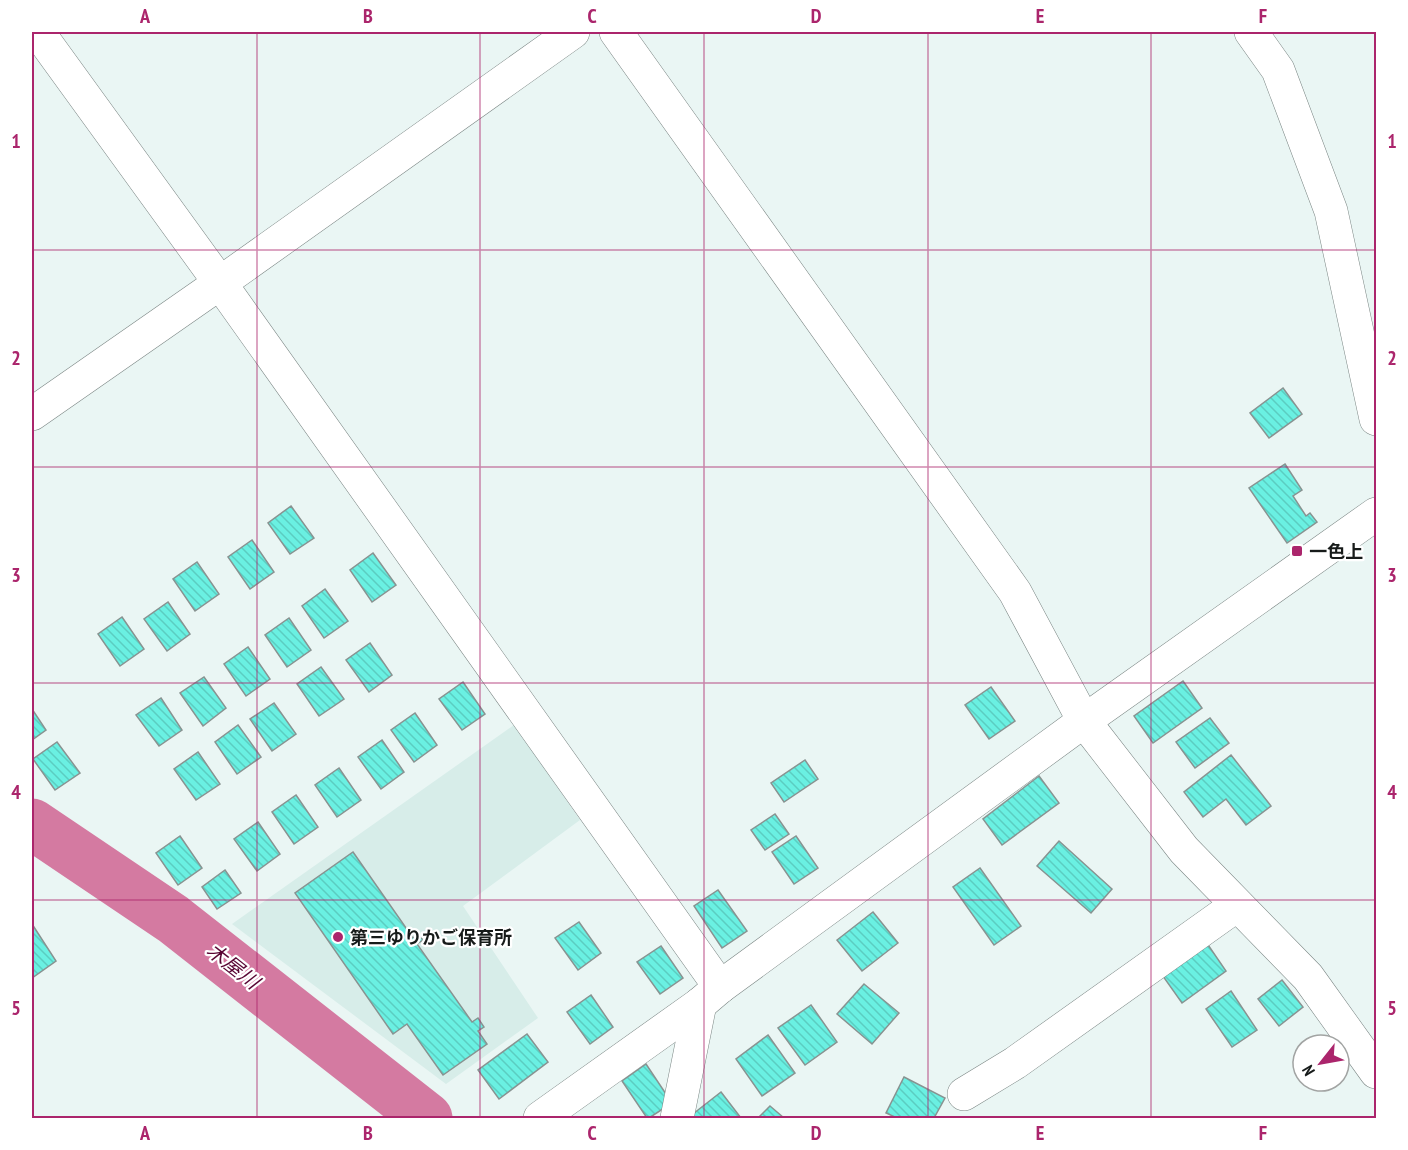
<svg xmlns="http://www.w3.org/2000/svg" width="1408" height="1150" font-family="'PT Sans Narrow','Noto Sans JP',sans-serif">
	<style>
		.built { fill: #d7ede9 }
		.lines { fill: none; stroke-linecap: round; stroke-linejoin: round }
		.river { stroke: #d47aa1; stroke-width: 51 }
		.building { fill: url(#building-back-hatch); stroke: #889391; stroke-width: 1.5 }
		.minor-casing { stroke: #7a8583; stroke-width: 34 }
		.tertiary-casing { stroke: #7a8583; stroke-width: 34 }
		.minor { stroke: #fff; stroke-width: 33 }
		.tertiary { stroke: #fff; stroke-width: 33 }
		.grid { fill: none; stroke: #ab256c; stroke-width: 1.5; stroke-opacity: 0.55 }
		.poi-dot { fill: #ab256c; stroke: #fff; stroke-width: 2 }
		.labels { text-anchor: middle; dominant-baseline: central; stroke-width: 4.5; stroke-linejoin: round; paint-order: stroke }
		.poi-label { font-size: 18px; font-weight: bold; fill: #171b1a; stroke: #fff; text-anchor: start }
		.water-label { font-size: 20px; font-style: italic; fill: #580533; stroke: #fff }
		.neatline { fill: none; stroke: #ab256c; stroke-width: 2 }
		.grid-label { font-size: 20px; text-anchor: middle; font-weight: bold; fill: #ab256c }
	</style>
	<defs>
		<pattern id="building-back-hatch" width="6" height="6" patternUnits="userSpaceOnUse" patternTransform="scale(1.5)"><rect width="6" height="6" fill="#6af0e2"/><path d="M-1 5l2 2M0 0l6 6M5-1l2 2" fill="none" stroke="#5bcdc1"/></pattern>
	</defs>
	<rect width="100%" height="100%" fill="#eaf6f4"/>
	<!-- built -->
	<polygon class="built" points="514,725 580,820 463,906 538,1018 446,1084 232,924"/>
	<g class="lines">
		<!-- river -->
		<polyline class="river" points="32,824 173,919 427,1118"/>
	</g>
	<!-- building -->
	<g class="building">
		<polygon points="1283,388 1302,414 1269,438 1250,413"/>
		<polygon points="1285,464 1302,490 1293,496 1306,516 1310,513 1317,522 1287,543 1249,488"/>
		<polygon points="291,506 314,538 290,554 268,523"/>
		<polygon points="252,540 274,572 250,589 228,557"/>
		<polygon points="373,553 396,585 372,602 350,570"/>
		<polygon points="197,562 219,594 195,611 173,579"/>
		<polygon points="325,589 348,621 324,638 302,606"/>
		<polygon points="168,602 190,634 167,651 144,619"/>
		<polygon points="122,617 144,649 120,666 98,634"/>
		<polygon points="289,618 311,650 287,667 265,635"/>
		<polygon points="370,643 392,675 369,692 346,660"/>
		<polygon points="248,647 270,679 246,696 224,664"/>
		<polygon points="321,667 344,699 319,716 297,684"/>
		<polygon points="204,677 226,708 203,726 180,693"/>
		<polygon points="1183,681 1202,708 1153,743 1134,716"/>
		<polygon points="463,682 485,714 462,730 439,699"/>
		<polygon points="991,687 1015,721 989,739 965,705"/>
		<polygon points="161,698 182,730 159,746 136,715"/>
		<polygon points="274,703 296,734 272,751 250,719"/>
		<polygon points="32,709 46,730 32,740"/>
		<polygon points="415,713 437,745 414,762 391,730"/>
		<polygon points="1210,718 1229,743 1195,768 1176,742"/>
		<polygon points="238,725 261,757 237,774 215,742"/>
		<polygon points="382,740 404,772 381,789 358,757"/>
		<polygon points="57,742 80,773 55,790 33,759"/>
		<polygon points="198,752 220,784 196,800 174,769"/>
		<polygon points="1231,755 1271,806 1246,825 1226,799 1203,817 1184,792"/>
		<polygon points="805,760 818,779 784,802 771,783"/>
		<polygon points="339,768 361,800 337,817 315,785"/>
		<polygon points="1039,776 1059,803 1002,845 983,819"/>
		<polygon points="296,795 318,827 294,844 272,812"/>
		<polygon points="775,814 789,834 765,850 751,830"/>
		<polygon points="258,822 280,854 257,871 234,839"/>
		<polygon points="180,836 202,868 178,885 156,853"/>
		<polygon points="796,836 818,868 794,884 772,852"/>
		<polygon points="1059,841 1112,889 1091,913 1037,866"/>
		<polygon points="353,852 413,938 418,934 423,940 417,944 472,1022 478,1018 484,1027 478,1031 487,1044 443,1075 407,1024 393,1034 295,893"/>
		<polygon points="980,868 1021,926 994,945 953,887"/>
		<polygon points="225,870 241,893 217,909 202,887"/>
		<polygon points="718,890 747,931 722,948 694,906"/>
		<polygon points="873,912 898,943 862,971 837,940"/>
		<polygon points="579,922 601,953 578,970 555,938"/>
		<polygon points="32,924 56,961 32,978"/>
		<polygon points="1204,939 1226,971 1182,1003 1160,972"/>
		<polygon points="661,946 683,978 660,994 637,962"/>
		<polygon points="1282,980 1303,1007 1279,1026 1258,999"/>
		<polygon points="864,984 899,1013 872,1044 837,1014"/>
		<polygon points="1231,991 1257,1030 1232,1047 1206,1009"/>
		<polygon points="591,995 613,1027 590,1044 567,1012"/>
		<polygon points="811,1005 837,1042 805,1065 778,1028"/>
		<polygon points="527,1034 548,1062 499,1099 478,1070"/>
		<polygon points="768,1035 795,1073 762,1096 736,1059"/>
		<polygon points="646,1064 672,1103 649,1118 647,1118 622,1081"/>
		<polygon points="904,1077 945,1098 934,1118 897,1118 886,1113"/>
		<polygon points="721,1092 741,1118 691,1118 689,1117"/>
		<polygon points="770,1106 784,1118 758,1118"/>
	</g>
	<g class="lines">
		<!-- minor casing -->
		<g class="minor-casing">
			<g id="minor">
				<polyline points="38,32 220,283 720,987"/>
				<polyline points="616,32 1015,592 1084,721 1184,850 1308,977 1376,1072"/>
				<polyline points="1251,32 1278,70 1331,211 1376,419"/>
				<polyline points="32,414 220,283 573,32"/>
				<polyline points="964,1094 1015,1063 1237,905"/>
				<polyline points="677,1118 700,1004"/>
			</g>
		</g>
		<!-- tertiary casing -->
		<g class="tertiary-casing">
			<polyline id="tertiary" points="540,1118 700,1004 720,987 1084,721 1376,514"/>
		</g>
		<!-- minor -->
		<use href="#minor" class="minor"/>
		<!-- tertiary -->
		<use href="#tertiary" class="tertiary"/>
	</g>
	<!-- grid -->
	<path class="grid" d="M257,32V1118M480,32V1118M704,32V1118M928,32V1118M1151,32V1118M32,250H1376M32,467H1376M32,683H1376M32,900H1376"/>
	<!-- markers -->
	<g class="poi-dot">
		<rect x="1291" y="545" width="12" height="12" rx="3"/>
		<circle cx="338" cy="937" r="6"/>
	</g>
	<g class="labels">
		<!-- poi labels -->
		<g class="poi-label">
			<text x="1309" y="551">一色上</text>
			<text x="350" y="937">第三ゆりかご保育所</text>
		</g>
		<!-- water labels -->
		<g class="water-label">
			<text transform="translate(233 966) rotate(38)">木屋川</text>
		</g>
	</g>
	<!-- border -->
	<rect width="1408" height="1150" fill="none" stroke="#ffffff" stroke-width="66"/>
	<!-- north arrow -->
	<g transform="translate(1321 1063) rotate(239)"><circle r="28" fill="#ffffff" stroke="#a2a4a3" stroke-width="1.5"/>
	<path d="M0-4.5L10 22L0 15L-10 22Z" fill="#ab256c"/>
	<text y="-9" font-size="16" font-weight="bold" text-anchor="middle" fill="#171b1a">N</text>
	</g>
	<rect x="33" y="33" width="1342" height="1084" class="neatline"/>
	<g class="grid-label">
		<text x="145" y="23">A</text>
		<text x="368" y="23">B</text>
		<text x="592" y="23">C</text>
		<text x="816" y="23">D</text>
		<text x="1040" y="23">E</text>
		<text x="1263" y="23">F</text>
		<text x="16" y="148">1</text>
		<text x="1392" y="148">1</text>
		<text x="16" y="365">2</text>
		<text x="1392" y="365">2</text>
		<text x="16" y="582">3</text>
		<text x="1392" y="582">3</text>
		<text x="16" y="799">4</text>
		<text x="1392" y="799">4</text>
		<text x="16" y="1015">5</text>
		<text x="1392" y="1015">5</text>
		<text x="145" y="1140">A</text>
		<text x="368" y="1140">B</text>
		<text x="592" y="1140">C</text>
		<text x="816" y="1140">D</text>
		<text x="1040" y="1140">E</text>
		<text x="1263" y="1140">F</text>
	</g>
</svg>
